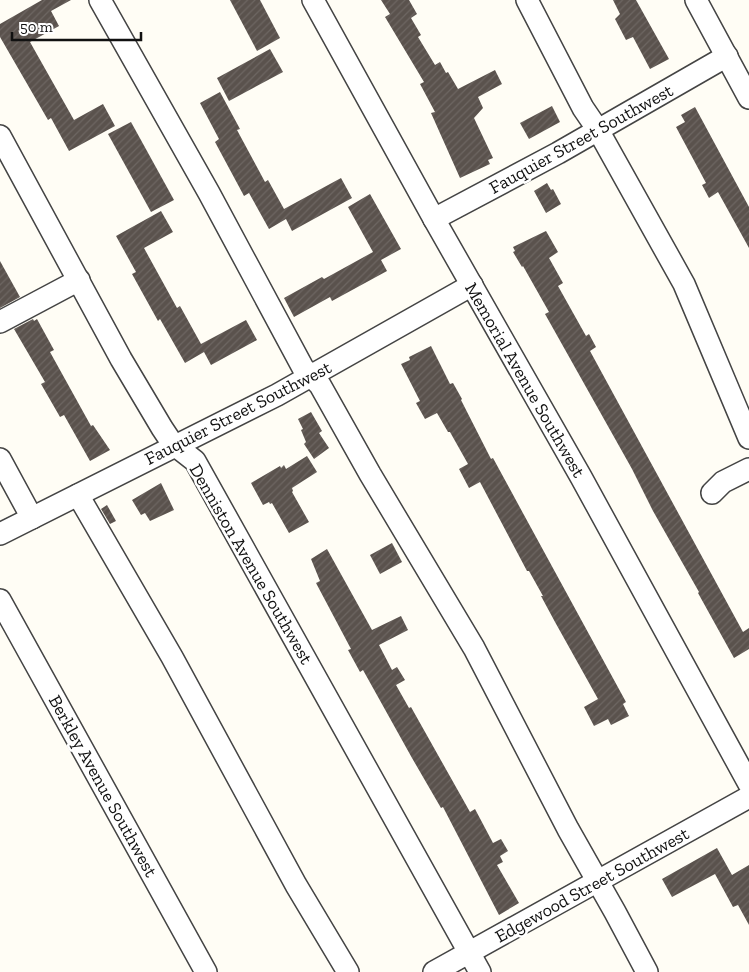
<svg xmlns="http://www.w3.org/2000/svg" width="749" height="972" font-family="'Zilla Slab',serif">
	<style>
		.building { fill: url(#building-hatch) }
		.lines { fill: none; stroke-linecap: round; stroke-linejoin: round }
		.minor-casing { stroke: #444; stroke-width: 24 }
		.minor { stroke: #fff; stroke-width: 21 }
		.labels { text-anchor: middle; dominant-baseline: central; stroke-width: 5; stroke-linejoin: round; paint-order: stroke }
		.street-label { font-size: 18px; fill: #111; stroke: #fff }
	</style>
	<defs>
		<pattern id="building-hatch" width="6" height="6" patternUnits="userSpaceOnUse" patternTransform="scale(1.25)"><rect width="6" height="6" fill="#5a524d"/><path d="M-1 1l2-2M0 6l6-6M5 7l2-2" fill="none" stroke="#6d6662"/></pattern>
	</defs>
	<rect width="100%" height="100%" fill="#fffdf5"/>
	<!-- building -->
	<g class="building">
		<polygon points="42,0 71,0 51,11 59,26 30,42 74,120 103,104 115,126 69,151 51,118 48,120 0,37 0,24"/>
		<polygon points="230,0 260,0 280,38 257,51"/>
		<polygon points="381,0 409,0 417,14 411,18 421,35 418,37 435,65 440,62 446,73 448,72 458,89 495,70 502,84 478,97 483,108 474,118 493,158 488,160 490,164 460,178 431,113 435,112 420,84 424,82 385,17 390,14"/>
		<polygon points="613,0 636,0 669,59 650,69 633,37 626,40 615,19 620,14"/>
		<polygon points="270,49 283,72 229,101 217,78"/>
		<polygon points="220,92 240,129 237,130 265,182 268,180 284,209 341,178 352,198 292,231 286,219 269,229 249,193 244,196 215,142 219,139 200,103"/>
		<polygon points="552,106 560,122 529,139 520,123"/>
		<polygon points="695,107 749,207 749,248 718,192 709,198 702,185 706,183 676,127 685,122 681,115"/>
		<polygon points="131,122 174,200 151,212 108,134"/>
		<polygon points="547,183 551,190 553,189 561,204 546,213 534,191"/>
		<polygon points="370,194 401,249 381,260 387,271 332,301 330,297 294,317 284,298 322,277 324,279 373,252 348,207"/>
		<polygon points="161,211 173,232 144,248 177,308 180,306 201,344 246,320 257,340 211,365 204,352 185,363 160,319 158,321 132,274 136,272 116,236"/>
		<polygon points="546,231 558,252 549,258 563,283 558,286 586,336 589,334 596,347 590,351 743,632 749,628 749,649 734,658 698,593 699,592 653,511 632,469 545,314 549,312 523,266 522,267 513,252 515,251 513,247"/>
		<polygon points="0,261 20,297 0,308"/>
		<polygon points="33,319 34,321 37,319 54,350 50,352 91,426 93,425 110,450 90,461 64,415 60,417 41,384 45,382 14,329"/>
		<polygon points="431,346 450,384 453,383 462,399 461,400 491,459 493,458 524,515 626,702 623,704 629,716 611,725 608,719 594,726 584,707 598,699 555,622 541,596 543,596 529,571 527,571 480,482 469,488 459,469 468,464 450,432 448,432 437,413 425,419 416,403 420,401 401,364 410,360 409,357"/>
		<polygon points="311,412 322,431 319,433 329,448 314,459 304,444 306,442 301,430 303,429 298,419"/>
		<polygon points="307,456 317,472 292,488 293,491 292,492 309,522 289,533 272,503 270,504 269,502 263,505 251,483 280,466 281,468 284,465 286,469"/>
		<polygon points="161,483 174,510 150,521 145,513 141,515 132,500"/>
		<polygon points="107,505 116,521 110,524 101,509"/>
		<polygon points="392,543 402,562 380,574 370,555"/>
		<polygon points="327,549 372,630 401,616 408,630 379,645 392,670 397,667 405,680 396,685 409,708 411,707 470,812 475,809 493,843 501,839 508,851 500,856 503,862 497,865 519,903 499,915 443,807 441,808 412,758 363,670 360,672 348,650 351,649 316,583 320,581 311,559"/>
		<polygon points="717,848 732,875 749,865 749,925 738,905 733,907 715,874 672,897 662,879"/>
	</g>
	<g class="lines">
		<!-- minor casing -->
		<g class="minor-casing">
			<g id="minor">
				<polyline points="100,0 209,193 303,368 320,385 370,474 474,648 568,829 615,912 647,972"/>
				<polyline points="313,0 434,219 581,477 749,784"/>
				<polyline points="527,0 583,108 598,130 684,284 749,438"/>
				<polyline points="696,0 749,98"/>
				<polyline points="0,136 121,359 162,428 172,443 195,461 480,972"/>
				<polyline points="434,219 558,153 727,56"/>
				<polyline points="0,322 79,280"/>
				<polyline points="0,459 32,518"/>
				<polyline points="712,493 723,482 749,469"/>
				<polyline points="78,495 172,657 296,885 348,972"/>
				<polyline points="0,534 277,395 472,285"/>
				<polyline points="0,600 206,972"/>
				<polyline points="434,972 749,797"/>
			</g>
		</g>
		<!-- minor -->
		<use href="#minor" class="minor"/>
	</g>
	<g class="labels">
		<!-- street labels -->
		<g class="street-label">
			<text transform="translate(581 139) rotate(-29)">Fauquier Street Southwest</text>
			<text transform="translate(525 380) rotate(60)">Memorial Avenue Southwest</text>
			<text transform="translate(238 413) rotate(-27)">Fauquier Street Southwest</text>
			<text transform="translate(251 564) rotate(60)">Denniston Avenue Southwest</text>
			<text transform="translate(103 786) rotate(61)">Berkley Avenue Southwest</text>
			<text transform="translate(592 885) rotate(-29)">Edgewood Street Southwest</text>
		</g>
	</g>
	<!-- scale -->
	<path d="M12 32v8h129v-8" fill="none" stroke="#111111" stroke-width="2.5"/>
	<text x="20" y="32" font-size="15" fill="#111111" stroke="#ffffff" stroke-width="4" paint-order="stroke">50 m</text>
</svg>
